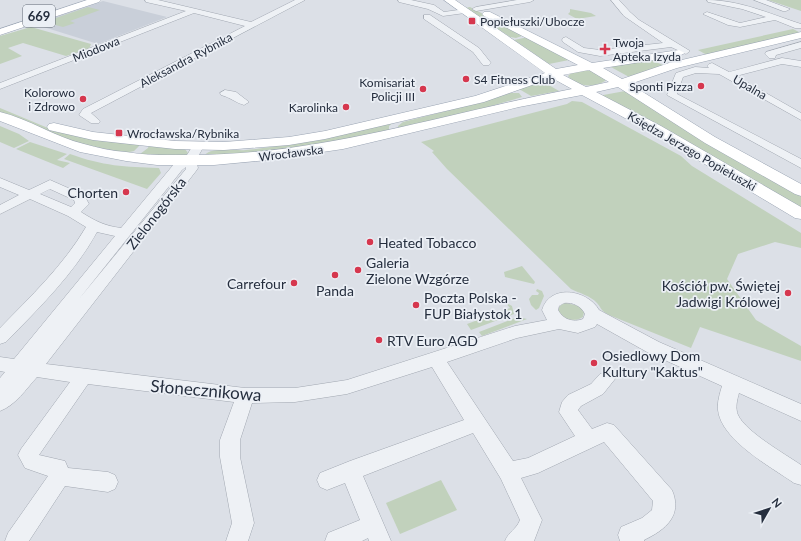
<svg xmlns="http://www.w3.org/2000/svg" width="801" height="541" font-family="Lato,sans-serif">
	<style>
		.built { fill: #c9cfd9 }
		.green { fill: #c1d1bc }
		.lines { fill: none; stroke-linecap: round; stroke-linejoin: round }
		.minor-casing { stroke: #a1a7b1; stroke-width: 1 }
		.major-casing { stroke: #9aa4b3; stroke-width: 1 }
		.minor { fill: #eef1f5; fill-rule: evenodd }
		.major { fill: #fff; fill-rule: evenodd }
		.poi-dot { fill: #d6374e; stroke: #ebeff5; stroke-width: 1.5 }
		.labels { text-anchor: middle; dominant-baseline: central; stroke-width: 3.5; stroke-linejoin: round; paint-order: stroke }
		.far-poi-label { font-size: 12px; fill: #252e3e; stroke: #ebeff5; text-anchor: start }
		.far-street-label { font-size: 12px; fill: #252e3e; stroke: #ebeff5 }
		.shield { fill: #ebeff5; stroke: #606875; stroke-width: 1 }
		.shield-label { font-size: 13px; font-weight: bold; fill: #252e3e }
		.poi-label { font-size: 14px; fill: #252e3e; stroke: #ebeff5; text-anchor: start }
		.street-label { font-size: 14px; fill: #252e3e; stroke: #ebeff5 }
		.near-street-label { font-size: 17px; fill: #252e3e; stroke: #ebeff5 }
	</style>
	<rect width="100%" height="100%" fill="#dce0e7"/>
	<!-- built -->
	<polygon class="built" points="103,1 167,17 98,44 34,24"/>
	<!-- green -->
	<g class="green">
		<polygon points="768,0 801,0 801,11"/>
		<polygon points="88,7 100,10 70,21 75,23 63,27 44,22"/>
		<polygon points="470,7 523,35 522,36 516,38 510,37 465,8"/>
		<polygon points="570,9 591,13 596,16 577,19 568,14 570,12"/>
		<polygon points="31,27 91,44 89,49 66,56 23,43 8,48 22,56 0,64 0,36"/>
		<polygon points="793,29 801,33 707,55 698,50"/>
		<polygon points="528,37 574,59 549,64 514,40"/>
		<polygon points="655,60 658,63 663,65 631,78 609,66"/>
		<path d="M585,70L592,71L606,79L605,81C594,88 576,87 568,76L571,73Z"/>
		<polygon points="540,80 559,91 531,96 519,89"/>
		<polygon points="625,91 801,195 801,208 598,96"/>
		<polygon points="510,93 519,93 522,97 461,115 398,130 398,126 403,122 485,101"/>
		<path d="M572,101L582,102L681,156L692,166L801,233V248L775,242L738,254L727,279L756,320L801,346V361L700,327L691,348L609,315C601,311 602,309 597,303C591,296 579,293 571,289L447,169L432,152L434,151L421,142L567,104Z"/>
		<polygon points="0,108 48,128 139,145 139,146 134,151 125,153 76,143 0,112"/>
		<path d="M394,122L389,126V130L293,152L205,155C211,147 236,151 246,150C296,145 345,133 394,122Z"/>
		<polygon points="0,126 19,134 29,141 14,148 0,142"/>
		<polygon points="30,142 67,154 57,160 70,163 63,168 16,149"/>
		<polygon points="149,145 185,149 188,153 185,156 156,157 140,154 148,148"/>
		<path d="M70,154C103,166 125,167 159,168L161,173L147,189L64,159Z"/>
		<polygon points="522,266 535,282 534,284 505,277 504,272"/>
		<polygon points="537,289 542,291 544,296 539,308 536,310 531,305 529,299 532,295 538,295 539,293 536,291"/>
		<polygon points="505,302 512,306 514,314 471,330 467,324 510,308"/>
		<path d="M566,303L579,306L584,312L583,317C568,327 547,308 566,303Z"/>
		<polygon points="518,317 527,319 482,336 479,332"/>
		<polygon points="441,480 457,510 400,534 386,503"/>
	</g>
	<g class="lines">
		<!-- minor casing -->
		<g class="minor-casing">
			<g id="minor">
				<polygon points="145,0 158,0 251,22 295,0 305,0 91,113 100,121 99,123 91,123 79,115 83,109 245,26 194,13 0,89 0,83 186,11 146,2"/>
				<polygon points="398,0 411,0 434,5 444,12 465,9 469,11 465,13 443,16 428,9 399,2"/>
				<polygon points="517,0 534,0 530,2 476,11 472,9 476,7"/>
				<polygon points="611,0 619,0 630,12 639,20 690,51 686,54 671,47 600,56 578,52 563,42 562,40 563,38 566,37 584,48 600,50 663,43 624,16"/>
				<path d="M707,0C740,0 770,14 801,24V28H795L775,20L740,27L728,25L703,14L707,12L740,23L766,17L742,9L708,2Z"/>
				<polygon points="754,0 766,0 790,9 786,11 783,11"/>
				<polygon points="424,15 430,15 479,48 491,63 489,65 483,65 473,52 424,19"/>
				<polygon points="801,42 801,48 776,55 775,58 769,58 765,54 766,52"/>
				<polygon points="782,58 801,61 801,67 782,64 736,76 801,113 801,120 719,74 696,73 683,77 677,94 801,159 801,168 667,95 676,73 695,67 709,68 707,66 709,64 712,63 729,72"/>
				<path d="M225,90L236,92L249,102L244,105C236,103 230,97 221,95L220,93Z"/>
				<path d="M198,143L202,144L204,146L196,160L198,168L196,171L46,364L245,388H295L347,380L515,326L547,320L542,310C550,283 588,290 599,310L659,342L801,404V421L739,393C737,400 735,408 738,415C746,432 785,454 801,465V485L794,483C771,467 721,440 718,410C717,402 720,393 722,386L647,352L597,324L595,327L578,333L559,329L517,338L447,362L513,461L528,458L575,436L559,412L562,402L568,395L591,384L600,374L606,372L612,374L615,379L603,394L581,406L578,410L592,429L607,423L614,425L672,490C683,516 665,530 644,540V541H620L618,535L621,527L642,518L652,510L653,501L604,442L538,473L521,478L542,520L534,541H505C509,531 516,530 520,520L501,479L473,433L363,476L391,541H369L368,538L362,541H325L328,533L360,520L345,483L327,490L320,487L317,480L320,473L350,461L464,420L432,367L347,394L295,402L252,403L240,440V457L254,523L248,541H226L232,523L220,457V440L234,402L88,384L39,455L65,461L68,468L108,472L115,475L118,482L115,489L108,492L65,486L29,541H5L8,533L48,476L25,468L18,455L21,449L70,382L37,377C26,389 16,405 0,411V378L5,372L0,371V357L14,359L115,236L97,232C74,274 39,308 6,342L0,344V328C31,296 63,266 86,227L68,216L30,199L0,214V205L19,195L0,187V178L29,190L50,180L84,195L89,204L81,212C95,221 105,226 121,228L174,164L185,158L194,144ZM186,167V169L79,299L182,170ZM50,189L74,200L75,203L71,207L40,194ZM564,303C573,302 581,306 585,314L583,319C572,323 563,319 558,310L559,306Z"/>
			</g>
		</g>
		<!-- major casing -->
		<g class="major-casing">
			<g id="major">
				<polygon points="87,0 101,0 99,2 0,35 0,29"/>
				<path d="M444,0H455L556,69L578,65L484,16L482,14L484,12H490L592,63L679,50L685,53L679,56L603,68L622,79L669,63L801,32V38L677,68L630,84L715,137L801,184V196L795,194L705,143L618,87L596,92L661,126L801,207V219L795,218L651,132L582,95L519,107L343,149L268,160L214,165H157L126,161L80,152L0,121V112C29,119 55,137 84,144C98,148 112,151 126,152C148,156 170,155 192,155C322,155 445,113 572,89L552,78L484,102L325,139L289,145L224,150L175,149L93,140L49,130L47,127L49,124L54,123L93,132L175,141L224,142L289,137L325,131L475,96L545,73ZM589,70L609,82L586,87L563,75Z"/>
			</g>
		</g>
		<!-- minor -->
		<use href="#minor" class="minor"/>
		<!-- major -->
		<use href="#major" class="major"/>
	</g>
	<!-- markers -->
	<g class="poi-dot">
		<rect x="468" y="17" width="8" height="8" rx="2"/>
		<path d="M603 43h4v4h4v4h-4v4h-4v-4h-4v-4h4z"/>
		<circle cx="466" cy="79" r="4"/>
		<circle cx="701" cy="86" r="4"/>
		<circle cx="423" cy="89" r="4"/>
		<circle cx="83" cy="99" r="4"/>
		<circle cx="346" cy="107" r="4"/>
		<rect x="115" y="129" width="8" height="8" rx="2"/>
		<circle cx="126" cy="192" r="4"/>
		<circle cx="370" cy="242" r="4"/>
		<circle cx="358" cy="270" r="4"/>
		<circle cx="335" cy="275" r="4"/>
		<circle cx="294" cy="283" r="4"/>
		<circle cx="788" cy="293" r="4"/>
		<circle cx="416" cy="305" r="4"/>
		<circle cx="379" cy="340" r="4"/>
		<circle cx="594" cy="363" r="4"/>
	</g>
	<g class="labels">
		<!-- far-poi labels -->
		<g class="far-poi-label">
			<text x="480" y="21">Popiełuszki/Ubocze</text>
			<text x="613" y="42">Twoja<tspan x="613" dy="14">Apteka Izyda</tspan></text>
			<text x="474" y="79">S4 Fitness Club</text>
			<text x="415" y="82" text-anchor="end">Komisariat<tspan x="415" dy="14">Policji III</tspan></text>
			<text x="693" y="86" text-anchor="end">Sponti Pizza</text>
			<text x="75" y="92" text-anchor="end">Kolorowo<tspan x="75" dy="14">i Zdrowo</tspan></text>
			<text x="338" y="107" text-anchor="end">Karolinka</text>
			<text x="127" y="133">Wrocławska/Rybnika</text>
		</g>
		<!-- far-street labels -->
		<g class="far-street-label">
			<text transform="translate(96 49) rotate(-22)">Miodowa</text>
			<text transform="translate(186 60) rotate(-28)">Aleksandra Rybnika</text>
			<text transform="translate(750 87) rotate(30)">Upalna</text>
			<text transform="translate(692 151) rotate(30)">Księdza Jerzego Popiełuszki</text>
			<text transform="translate(291 153) rotate(-7)">Wrocławska</text>
		</g>
		<!-- shield labels -->
		<rect class="shield" x="23" y="5" width="32" height="22" rx="3"/>
		<g class="shield-label">
			<text x="39" y="16">669</text>
		</g>
		<!-- poi labels -->
		<g class="poi-label">
			<text x="118" y="192" text-anchor="end">Chorten</text>
			<text x="378" y="242">Heated Tobacco</text>
			<text x="366" y="262">Galeria<tspan x="366" dy="16">Zielone Wzgórze</tspan></text>
			<text x="286" y="283" text-anchor="end">Carrefour</text>
			<text x="780" y="285" text-anchor="end">Kościół pw. Świętej<tspan x="780" dy="16">Jadwigi Królowej</tspan></text>
			<text x="335" y="290" text-anchor="middle">Panda</text>
			<text x="424" y="297">Poczta Polska -<tspan x="424" dy="16">FUP Białystok 1</tspan></text>
			<text x="387" y="340">RTV Euro AGD</text>
			<text x="602" y="355">Osiedlowy Dom<tspan x="602" dy="16">Kultury "Kaktus"</tspan></text>
		</g>
		<!-- street labels -->
		<g class="street-label">
			<text transform="translate(156 213) rotate(-52)">Zielonogórska</text>
		</g>
		<!-- near-street labels -->
		<g class="near-street-label">
			<text transform="translate(206 390) rotate(5)">Słonecznikowa</text>
		</g>
	</g>
	<!-- north arrow -->
	<g transform="translate(769 509) rotate(51)" stroke="#ebeff5" stroke-width="3" paint-order="stroke">
	<path d="M0-3L7 15L0 10L-7 15Z" fill="#252e3e"/>
	<text y="-6" font-size="11" font-weight="bold" text-anchor="middle" fill="#252e3e">N</text>
	</g>
</svg>
